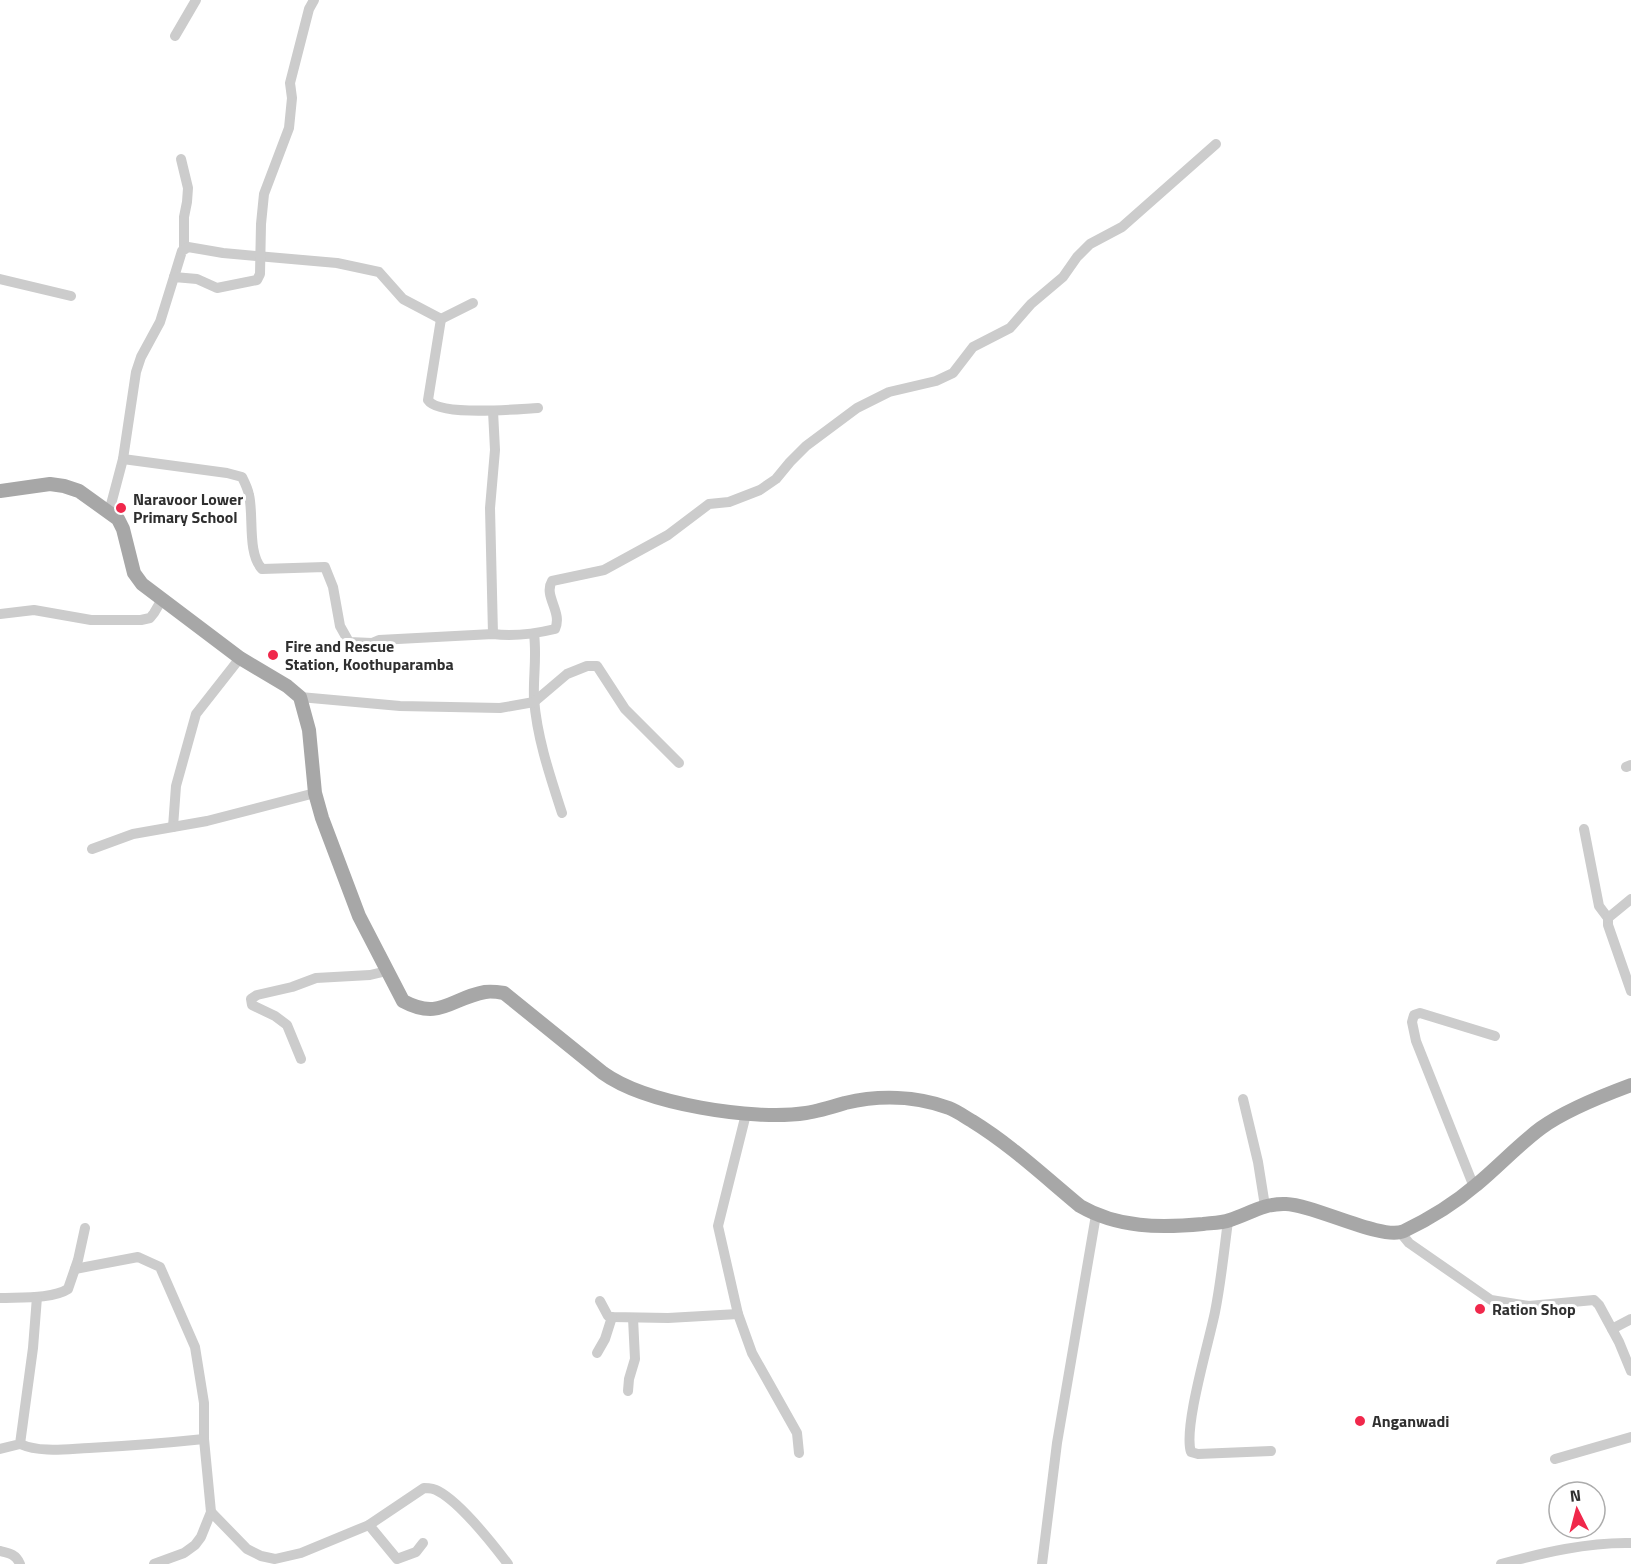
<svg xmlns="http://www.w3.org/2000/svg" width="1631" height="1564" font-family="'Titillium Web',sans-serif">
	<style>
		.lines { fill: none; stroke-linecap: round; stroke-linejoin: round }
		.minor { stroke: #ccc; stroke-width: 10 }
		.major { stroke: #a7a7a7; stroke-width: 14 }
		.poi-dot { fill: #f0284b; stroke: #fff; stroke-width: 2 }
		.labels { text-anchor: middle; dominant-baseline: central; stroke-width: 6; stroke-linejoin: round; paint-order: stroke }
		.poi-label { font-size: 16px; font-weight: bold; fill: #2f2f2f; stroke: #fff; text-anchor: start }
	</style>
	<rect width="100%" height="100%" fill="#fff"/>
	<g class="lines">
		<!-- minor -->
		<g class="minor">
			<polyline points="175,36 196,0"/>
			<polyline points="181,159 188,188 187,202 184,217 184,248"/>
			<polyline points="174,277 182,251 188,247 223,253 337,263 379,272 403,299 441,319"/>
			<polyline points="0,279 71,296"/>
			<path d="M441,319L428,400C439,417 517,409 538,408"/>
			<polyline points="441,319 473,303"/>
			<path d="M123,459L227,473L242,477C245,483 248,489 249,495C254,516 247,553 262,569L325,567L333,587L340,626L349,642L372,643L379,640L493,634C514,637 534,634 555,629C563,612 543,596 552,581L604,570L668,535L709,504L729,502L760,490L776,479L790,462L806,446L857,408L889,392L936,381L953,373L973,347L1010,328L1031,304L1063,277L1077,257L1090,244L1122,227L1216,144"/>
			<polyline points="109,512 123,459 136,372 141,357 160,322 174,277 197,279 217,288 257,280 260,274 261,224 264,194 289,128 292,98 290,83 309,9 314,0"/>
			<polyline points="0,614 34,610 91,620 141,620 150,618 154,613 161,601"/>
			<polyline points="493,634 490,508 495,450 493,411"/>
			<path d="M534,634C537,657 533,677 534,699C537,738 550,776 562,813"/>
			<polyline points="300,697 400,706 500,708 534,702 567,674 587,666 597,666 625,709 679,763"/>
			<polyline points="1626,767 1631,765"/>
			<polyline points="173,827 176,786 196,714 240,658"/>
			<polyline points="1584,829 1599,906 1608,918 1608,925 1631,991"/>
			<polyline points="92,849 133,834 207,821 315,793"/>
			<polyline points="1608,918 1631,899"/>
			<polyline points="301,1059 287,1025 275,1016 252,1005 251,999 257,995 292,987 316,978 370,975 387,971"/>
			<polyline points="1243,1099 1258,1162 1265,1206"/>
			<polyline points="746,1114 718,1226 738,1314 752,1353 797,1433 799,1453"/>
			<polyline points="1474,1187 1416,1041 1412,1022 1414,1015 1420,1013 1495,1036"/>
			<path d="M1228,1221C1224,1251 1221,1282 1215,1312C1209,1342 1183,1428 1191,1452L1198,1454L1271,1451"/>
			<polyline points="1400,1232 1409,1243 1491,1300 1529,1306 1594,1300 1599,1305 1619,1342 1631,1371"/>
			<polyline points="75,1269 138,1257 160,1267 195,1347 204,1403 204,1439 211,1512 201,1537 195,1545 184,1553 154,1564"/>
			<path d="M0,1298C19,1297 53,1299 68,1289L78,1260L85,1228"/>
			<polyline points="600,1301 608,1316 612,1317 668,1318 738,1314"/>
			<polyline points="1612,1329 1631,1319"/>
			<polyline points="597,1353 605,1339 612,1317"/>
			<polyline points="628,1391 629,1379 635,1359 633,1318"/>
			<path d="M20,1444C41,1453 66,1449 89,1448C127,1446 166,1443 204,1439"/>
			<polyline points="0,1449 20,1444 33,1348 37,1297"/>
			<polyline points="1555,1459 1631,1437"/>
			<polyline points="211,1512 247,1549 261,1556 275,1559 301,1553 369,1525"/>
			<path d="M423,1543L416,1552L397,1559L369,1525L424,1488C429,1488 435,1489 438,1491C461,1503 492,1543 508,1564"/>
			<path d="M0,1551C9,1553 16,1554 20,1564"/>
			<polyline points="1042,1564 1057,1443 1096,1215"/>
			<path d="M1501,1564C1542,1553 1588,1542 1631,1543"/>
		</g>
		<!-- major -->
		<path class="major" d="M0,491L50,484L64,486L79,491L118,519L123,529L134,573L142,584L240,658L287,686L300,697L309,730L315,793L322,818L359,916L403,1001C440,1021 451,998 485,992C491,991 498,992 504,993L603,1073C646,1104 753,1121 806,1113C819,1111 832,1107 845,1103C879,1095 916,1096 949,1108C957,1111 965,1117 972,1121C1011,1145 1045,1177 1080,1206C1118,1228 1160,1228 1203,1224C1211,1223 1221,1223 1230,1220C1249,1214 1264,1203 1286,1204C1315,1205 1382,1241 1404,1231C1429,1219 1455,1203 1476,1185C1498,1167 1518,1145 1541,1128C1564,1111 1604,1095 1631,1085"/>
	</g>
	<!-- markers -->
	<g class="poi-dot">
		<circle cx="121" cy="508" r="6"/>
		<circle cx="273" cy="655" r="6"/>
		<circle cx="1480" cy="1309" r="6"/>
		<circle cx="1360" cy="1421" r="6"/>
	</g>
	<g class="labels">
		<!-- poi labels -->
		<g class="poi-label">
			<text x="133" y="499">Naravoor Lower<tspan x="133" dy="18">Primary School</tspan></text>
			<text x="285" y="646">Fire and Rescue<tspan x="285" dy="18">Station, Koothuparamba</tspan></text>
			<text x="1492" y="1309">Ration Shop</text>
			<text x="1372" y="1421">Anganwadi</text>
		</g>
	</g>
	<!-- north arrow -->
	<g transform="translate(1577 1510) rotate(354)"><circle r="28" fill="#ffffff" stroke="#acacac" stroke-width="1.5"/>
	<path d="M0-4.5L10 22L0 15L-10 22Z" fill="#f0284b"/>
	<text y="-9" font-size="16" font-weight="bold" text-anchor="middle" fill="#2f2f2f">N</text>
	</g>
</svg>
